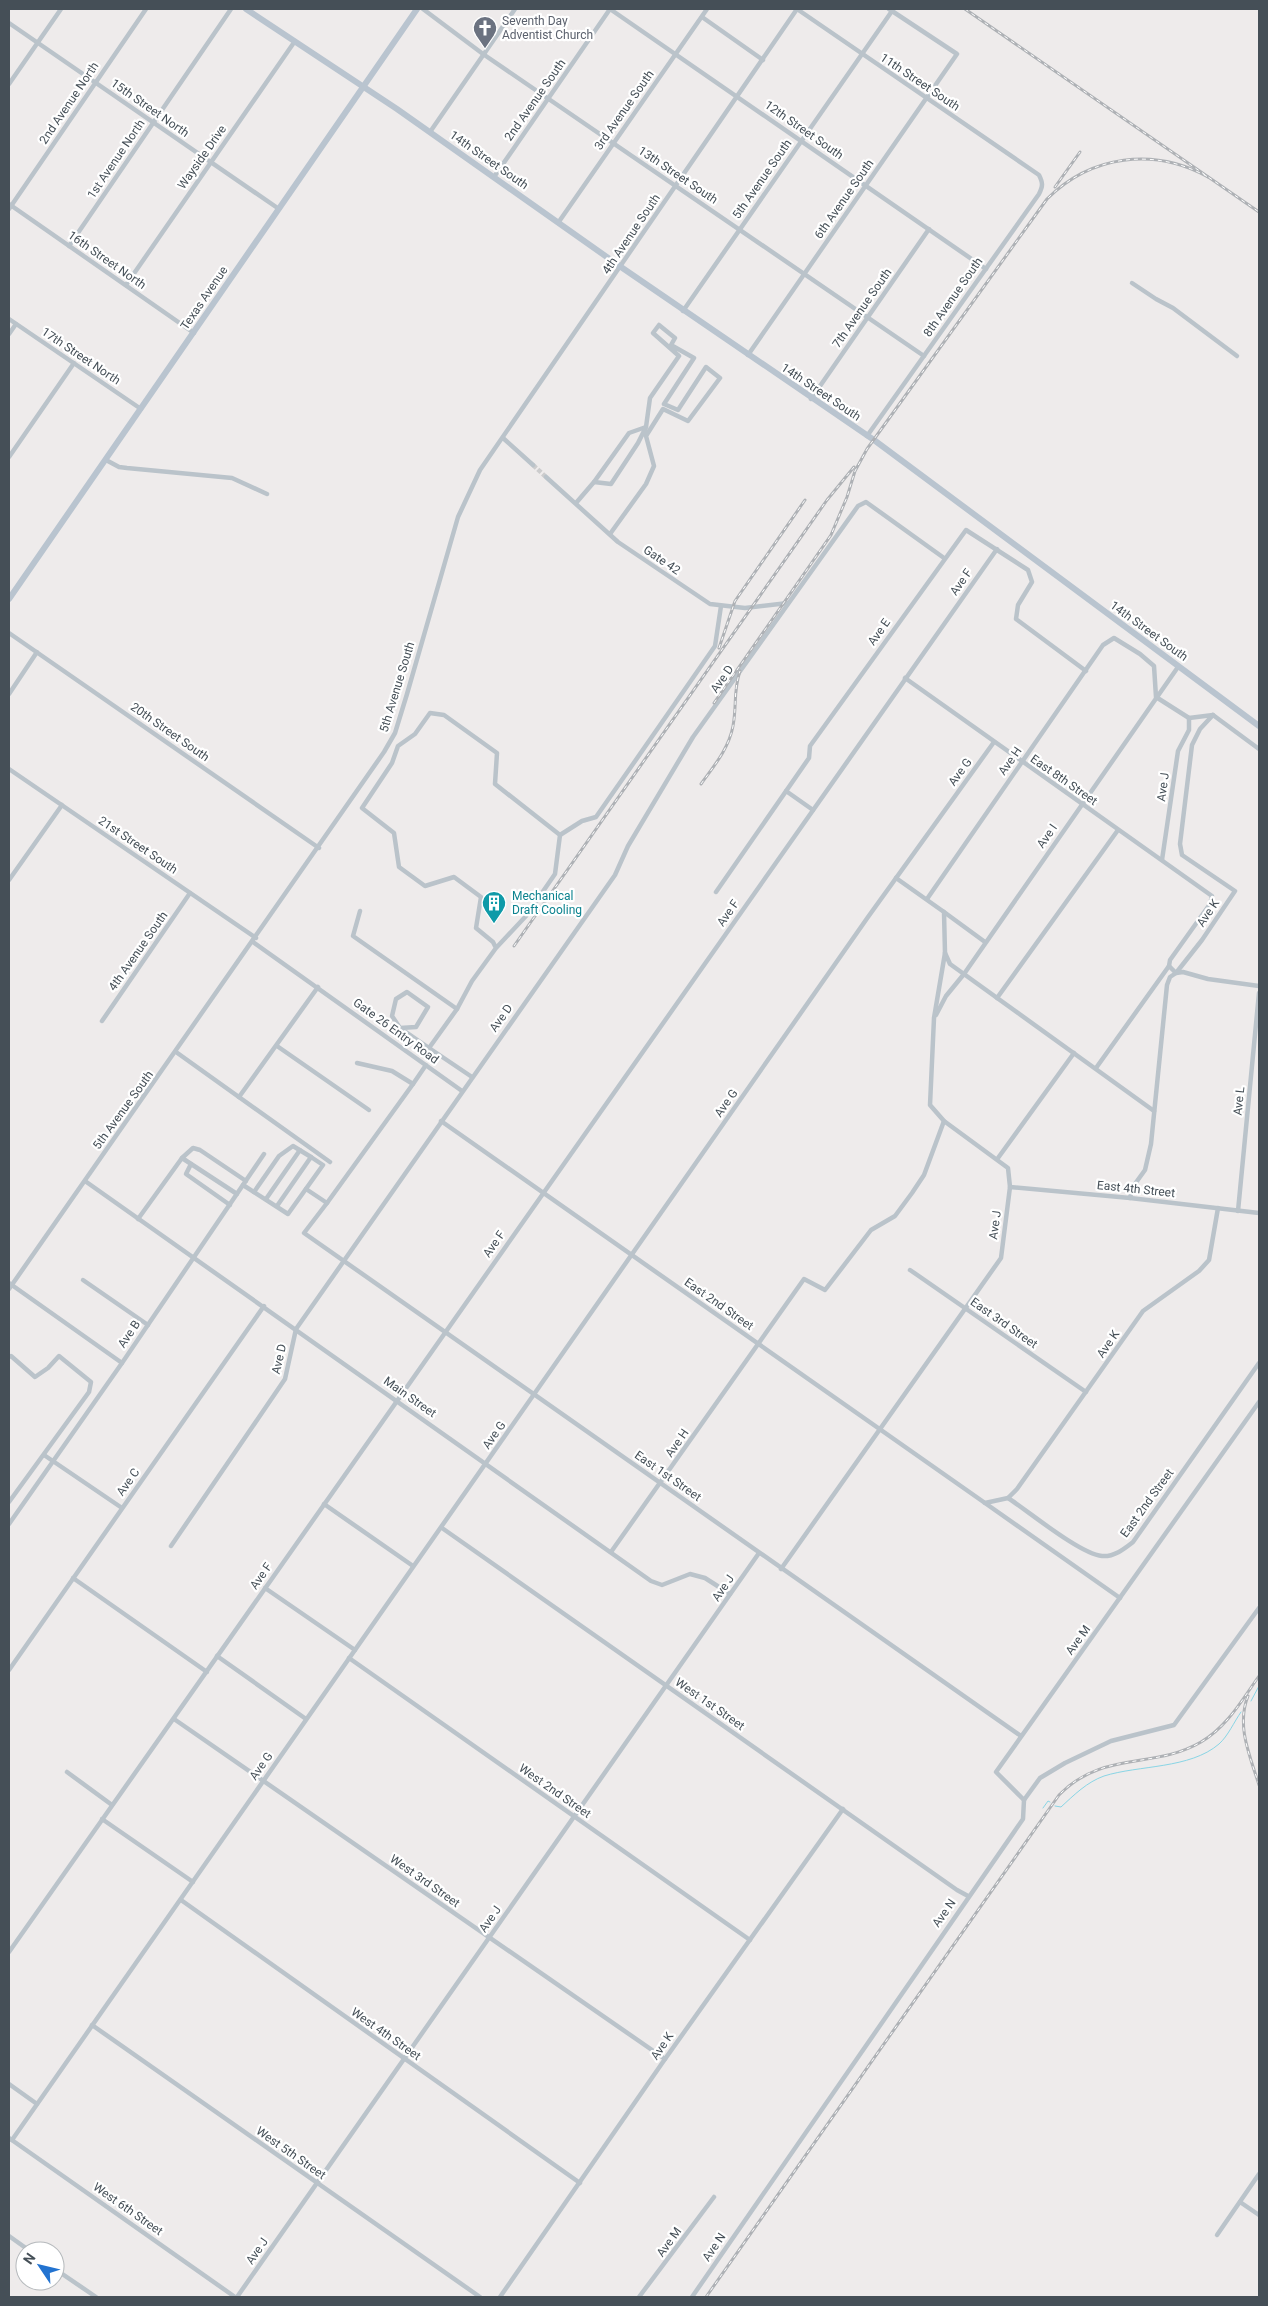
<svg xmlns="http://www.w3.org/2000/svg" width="1268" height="2306" font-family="Roboto,sans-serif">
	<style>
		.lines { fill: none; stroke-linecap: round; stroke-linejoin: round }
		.stream { stroke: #89d5e5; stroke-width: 1 }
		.street-tunnel { stroke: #cccccd; stroke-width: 4.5; stroke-dasharray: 4.5 2; stroke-linecap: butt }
		.street { stroke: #bac3ca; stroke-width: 4.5 }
		.secondary { stroke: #b9c4cf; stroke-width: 6 }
		.rail-casing { stroke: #aeb1b5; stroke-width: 3 }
		.rail { stroke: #fff; stroke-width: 1; stroke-dasharray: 4; stroke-linecap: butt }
		.labels { text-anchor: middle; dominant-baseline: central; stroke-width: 4.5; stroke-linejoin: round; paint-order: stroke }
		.worship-label { font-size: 12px; fill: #5b616d; stroke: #fff; text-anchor: start }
		.street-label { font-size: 12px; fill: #454f57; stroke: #fff }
		.culture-label { font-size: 12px; fill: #0d838f; stroke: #fff; text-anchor: start }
	</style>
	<rect width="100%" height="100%" fill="#eeebeb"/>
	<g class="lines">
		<!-- stream -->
		<g class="stream">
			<polyline points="1251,1701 1259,1686"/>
			<path d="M1055,1806L1061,1807C1074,1795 1087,1782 1104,1776C1139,1765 1190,1769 1219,1744C1228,1736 1234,1722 1241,1712"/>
			<polyline points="1043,1808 1048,1801 1050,1802"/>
		</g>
		<!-- street-tunnel -->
		<polyline class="street-tunnel" points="533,465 546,477"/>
		<!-- street -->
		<g class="street">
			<polyline points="423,9 483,54 924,356"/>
			<polyline points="610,9 986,269"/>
			<path d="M797,9L1039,175C1043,183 1043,186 1039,194L867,436"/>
			<polyline points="702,17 763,60"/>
			<polyline points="9,23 279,209"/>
			<polyline points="9,84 61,9"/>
			<polyline points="430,132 515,9"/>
			<polyline points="494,177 610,9"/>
			<polyline points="9,204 194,333"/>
			<polyline points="9,209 146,9"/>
			<polyline points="558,223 707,9"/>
			<polyline points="69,246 231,9"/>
			<polyline points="1132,283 1156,299 1173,308 1237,356"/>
			<polyline points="126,285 295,41"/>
			<polyline points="683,311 892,11"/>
			<polyline points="9,319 141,409"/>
			<polyline points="9,334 16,324"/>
			<polyline points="748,355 957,54 889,9"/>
			<polyline points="811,399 929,229"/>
			<polyline points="503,438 533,465"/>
			<polyline points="9,457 74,363"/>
			<polyline points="106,460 119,467 127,468 232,478 267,494"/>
			<polyline points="546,477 618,542 710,604 745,608 788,603"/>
			<polyline points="594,482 629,433 646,427"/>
			<polyline points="576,503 594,482 611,484 638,443 646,427 650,398 679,356 653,333 659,325 675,338 671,345 694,358 664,404 678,410 706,367 720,378 688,421 663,409 646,436 654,466 646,484 610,534"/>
			<polyline points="9,633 319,848"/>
			<polyline points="905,678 1212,896 1210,904 1170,960 1169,966"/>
			<polyline points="9,694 37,652"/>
			<polyline points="9,769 256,938"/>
			<polyline points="786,791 813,810"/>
			<polyline points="560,835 582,821 596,817 633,764 715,646 721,606"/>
			<polyline points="1162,860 1178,751 1189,730 1189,718"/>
			<polyline points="9,880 62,805"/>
			<polyline points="716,892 809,758 810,746 966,530 1028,570 1032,582 1018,605 1016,619 1086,671"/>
			<polyline points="927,899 1103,645 1114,638 1140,654 1154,666 1156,697 1189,718 1213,715 1259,749"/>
			<polyline points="360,911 353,936 457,1009 429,1048 472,1077"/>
			<polyline points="944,912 985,942"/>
			<polyline points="253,942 462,1091"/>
			<polyline points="945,953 950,964 1154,1111"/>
			<polyline points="997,998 1118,830"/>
			<polyline points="457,1009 472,981 496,948 493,942 476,928 481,897 454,877 425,886 399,867 394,833 362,808 392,763 398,746 415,734 430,713 444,715 497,753 495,784 560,835 555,874 526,916 496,948"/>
			<polyline points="936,1015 946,996 964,974 1178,667"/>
			<polyline points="102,1021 190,893"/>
			<polyline points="400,1028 416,1027 428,1007 407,992 396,999 392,1016 400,1028 429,1048"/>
			<polyline points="277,1046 369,1110"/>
			<polyline points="176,1052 330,1162"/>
			<polyline points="1096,1068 1169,966 1176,973 1202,940 1235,891 1182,855 1180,844 1192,745 1200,729 1213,715"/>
			<polyline points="413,1084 426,1065"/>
			<polyline points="239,1097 318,987"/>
			<path d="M441,1121L985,1503L1008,1498C1028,1511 1080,1554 1102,1556C1114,1557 1124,1549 1133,1542L1259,1363"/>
			<polyline points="182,1158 193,1148 200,1150 246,1181"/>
			<polyline points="998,1158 1074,1053"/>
			<polyline points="191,1164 186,1174 230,1205"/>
			<polyline points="85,1181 651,1581 662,1585 690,1574 705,1578 730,1594"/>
			<polyline points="243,1185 288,1214 323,1165 311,1157 277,1206"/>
			<polyline points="1010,1187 1130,1198 1259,1213"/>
			<polyline points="306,1189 327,1203 304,1233 1021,1736"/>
			<polyline points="254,1192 279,1156 293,1146 311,1157"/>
			<polyline points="1130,1198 1132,1188 1145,1170 1151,1144 1167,985 1170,977 1176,973 1183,972 1208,979 1259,986"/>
			<polyline points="266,1199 300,1150"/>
			<polyline points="327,1203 413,1084 392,1071 357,1063"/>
			<polyline points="1238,1211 1259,993"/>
			<polyline points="138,1219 182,1158 237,1194"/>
			<polyline points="910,1270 1086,1392"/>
			<polyline points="83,1280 148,1325"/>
			<polyline points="9,1283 122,1363"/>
			<polyline points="9,1289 384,752 395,733 407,694 458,517 480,470 797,9"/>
			<polyline points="9,1357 11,1356 35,1377 48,1368 59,1356 91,1382 89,1392 9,1502"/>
			<polyline points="44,1455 122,1508"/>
			<polyline points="1008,1498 1017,1489 1143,1311 1199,1271 1209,1260 1218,1208"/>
			<polyline points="985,1503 1120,1598"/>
			<polyline points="324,1504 413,1566"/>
			<polyline points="9,1524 122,1363 264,1154"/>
			<polyline points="442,1528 957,1890 968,1896"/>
			<polyline points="171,1546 285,1379 296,1329 615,875 628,846 693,737 858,506 866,502 944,558"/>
			<polyline points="611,1552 804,1279 825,1290 871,1230 895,1216 912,1193 924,1175 944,1121"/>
			<polyline points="781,1569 1001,1258 1010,1187 1008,1168 944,1121 930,1105 934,1018 945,953 944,912 896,878"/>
			<polyline points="73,1578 207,1672"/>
			<polyline points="265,1588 355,1650"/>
			<polyline points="217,1656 306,1719"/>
			<polyline points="349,1658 750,1940"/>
			<polyline points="9,1670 264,1306"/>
			<polyline points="174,1719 665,2059"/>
			<polyline points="67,1772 112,1805"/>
			<polyline points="1024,1800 996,1772 1259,1402"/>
			<polyline points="102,1819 193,1882"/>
			<polyline points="181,1900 580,2183"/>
			<polyline points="9,1952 997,549"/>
			<polyline points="92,2025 480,2297"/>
			<polyline points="9,2084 37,2104"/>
			<polyline points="9,2138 235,2297"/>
			<polyline points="12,2140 868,917 994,742"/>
			<polyline points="1240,2202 1259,2215"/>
			<polyline points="1217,2235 1259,2174"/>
			<polyline points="9,2236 30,2251"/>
			<polyline points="55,2269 96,2297"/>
			<polyline points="237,2297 759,1553"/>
			<polyline points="500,2297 665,2059 843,1809"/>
			<polyline points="639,2297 714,2197"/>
			<polyline points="692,2297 1023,1819 1024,1800 1040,1778 1065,1763 1111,1741 1174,1725 1259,1608"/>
		</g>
		<!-- secondary -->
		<g class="secondary">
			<polyline points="246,9 397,109 621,267 874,440 1259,726"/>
			<polyline points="9,599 417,9"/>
		</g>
		<!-- rail casing -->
		<g class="rail-casing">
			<g id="rail">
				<polyline points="965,9 1259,212"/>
				<polyline points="1055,187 1080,152"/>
				<polyline points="719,648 735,601 805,500"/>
				<path d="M714,703L831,535L847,497L855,471L867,449L1047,199C1091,155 1154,147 1208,177"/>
				<path d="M701,784C714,766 729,748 733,726C737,705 733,692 740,671"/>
				<polyline points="514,946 827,500 854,467"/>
				<path d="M1248,1696C1236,1726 1250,1756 1259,1785"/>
				<path d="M706,2297L1059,1795C1103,1750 1153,1770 1201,1742C1227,1727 1242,1700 1259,1676"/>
			</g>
		</g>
		<!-- rail -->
		<use href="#rail" class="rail"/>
	</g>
	<!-- icons -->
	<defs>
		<g id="church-pin" transform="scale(1.25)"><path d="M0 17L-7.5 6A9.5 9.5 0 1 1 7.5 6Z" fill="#6b7280" stroke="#fff"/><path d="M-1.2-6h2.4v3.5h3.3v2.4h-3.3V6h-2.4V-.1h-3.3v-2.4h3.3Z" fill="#fff"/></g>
		<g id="building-pin" transform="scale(1.25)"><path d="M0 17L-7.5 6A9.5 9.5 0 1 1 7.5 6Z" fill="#0f9aa8" stroke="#fff"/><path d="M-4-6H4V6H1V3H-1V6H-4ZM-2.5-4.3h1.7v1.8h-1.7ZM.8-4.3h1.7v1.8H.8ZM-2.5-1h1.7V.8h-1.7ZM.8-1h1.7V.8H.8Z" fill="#fff"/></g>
	</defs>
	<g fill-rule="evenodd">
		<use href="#church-pin" x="485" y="28"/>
		<use href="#building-pin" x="494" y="903"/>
	</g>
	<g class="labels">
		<!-- worship labels -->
		<g class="worship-label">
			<text x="502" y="21">Seventh Day<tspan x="502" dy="14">Adventist Church</tspan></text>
		</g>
		<!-- street labels -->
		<g class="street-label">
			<text transform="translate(920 82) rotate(34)">11th Street South</text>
			<text transform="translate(535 100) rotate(-55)">2nd Avenue South</text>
			<text transform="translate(69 103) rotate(-56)">2nd Avenue North</text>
			<text transform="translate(150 108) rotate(35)">15th Street North</text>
			<text transform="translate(624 110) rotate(-55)">3rd Avenue South</text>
			<text transform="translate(804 130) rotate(35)">12th Street South</text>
			<text transform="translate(202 157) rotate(-55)">Wayside Drive</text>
			<text transform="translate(116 159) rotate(-56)">1st Avenue North</text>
			<text transform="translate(489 160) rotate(35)">14th Street South</text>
			<text transform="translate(678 175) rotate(34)">13th Street South</text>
			<text transform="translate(762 179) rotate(-55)">5th Avenue South</text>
			<text transform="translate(844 199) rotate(-55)">6th Avenue South</text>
			<text transform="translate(631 234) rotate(-56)">4th Avenue South</text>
			<text transform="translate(107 260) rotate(35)">16th Street North</text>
			<text transform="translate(953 297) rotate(-55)">8th Avenue South</text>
			<text transform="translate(204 298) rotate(-56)">Texas Avenue</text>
			<text transform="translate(862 308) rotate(-55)">7th Avenue South</text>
			<text transform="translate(81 356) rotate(34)">17th Street North</text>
			<text transform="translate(821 392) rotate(34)">14th Street South</text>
			<text transform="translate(662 560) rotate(34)">Gate 42</text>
			<text transform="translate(961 582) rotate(-55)">Ave F</text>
			<text transform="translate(1149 631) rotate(36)">14th Street South</text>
			<text transform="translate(879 632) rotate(-55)">Ave E</text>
			<text transform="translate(722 679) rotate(-55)">Ave D</text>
			<text transform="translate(397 687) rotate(-73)">5th Avenue South</text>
			<text transform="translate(170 732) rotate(35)">20th Street South</text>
			<text transform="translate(1010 761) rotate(-55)">Ave H</text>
			<text transform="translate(960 772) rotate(-54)">Ave G</text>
			<text transform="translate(1064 780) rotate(35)">East 8th Street</text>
			<text transform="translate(1163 787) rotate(-82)">Ave J</text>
			<text transform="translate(1047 836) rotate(-55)">Ave I</text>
			<text transform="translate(138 845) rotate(34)">21st Street South</text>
			<text transform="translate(728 913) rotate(-55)">Ave F</text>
			<text transform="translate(1208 913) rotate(-56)">Ave K</text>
			<text transform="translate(138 951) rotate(-55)">4th Avenue South</text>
			<text transform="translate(501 1018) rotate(-55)">Ave D</text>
			<text transform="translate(396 1031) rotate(36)">Gate 26 Entry Road</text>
			<text transform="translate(1239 1101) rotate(-84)">Ave L</text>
			<text transform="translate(726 1103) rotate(-55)">Ave G</text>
			<text transform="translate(123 1110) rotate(-54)">5th Avenue South</text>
			<text transform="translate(1136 1189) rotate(6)">East 4th Street</text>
			<text transform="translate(995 1225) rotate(-82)">Ave J</text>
			<text transform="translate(494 1244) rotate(-55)">Ave F</text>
			<text transform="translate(719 1304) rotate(35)">East 2nd Street</text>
			<text transform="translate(1004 1323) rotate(35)">East 3rd Street</text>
			<text transform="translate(129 1334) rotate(-56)">Ave B</text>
			<text transform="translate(1108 1344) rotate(-55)">Ave K</text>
			<text transform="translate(279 1359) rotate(-77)">Ave D</text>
			<text transform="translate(410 1397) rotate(35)">Main Street</text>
			<text transform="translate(494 1435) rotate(-55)">Ave G</text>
			<text transform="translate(677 1443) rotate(-55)">Ave H</text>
			<text transform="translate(668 1476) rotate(35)">East 1st Street</text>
			<text transform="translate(128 1482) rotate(-55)">Ave C</text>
			<text transform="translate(1147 1503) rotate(-54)">East 2nd Street</text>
			<text transform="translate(261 1576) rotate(-55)">Ave F</text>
			<text transform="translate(723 1588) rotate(-55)">Ave J</text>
			<text transform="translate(1078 1640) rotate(-54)">Ave M</text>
			<text transform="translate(710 1704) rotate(35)">West 1st Street</text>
			<text transform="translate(261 1766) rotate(-55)">Ave G</text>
			<text transform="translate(555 1791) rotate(35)">West 2nd Street</text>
			<text transform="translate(425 1881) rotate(35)">West 3rd Street</text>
			<text transform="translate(944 1913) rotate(-55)">Ave N</text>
			<text transform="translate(490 1919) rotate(-55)">Ave J</text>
			<text transform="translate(386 2034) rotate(35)">West 4th Street</text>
			<text transform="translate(662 2046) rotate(-55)">Ave K</text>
			<text transform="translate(291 2153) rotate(35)">West 5th Street</text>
			<text transform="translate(128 2209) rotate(35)">West 6th Street</text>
			<text transform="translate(669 2242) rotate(-54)">Ave M</text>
			<text transform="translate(714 2247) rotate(-56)">Ave N</text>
			<text transform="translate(257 2251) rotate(-55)">Ave J</text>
		</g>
		<!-- culture labels -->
		<g class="culture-label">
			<text x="512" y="896">Mechanical<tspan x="512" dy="14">Draft Cooling</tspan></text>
		</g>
	</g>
	<!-- border -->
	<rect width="1268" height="2306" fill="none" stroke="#454f57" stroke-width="20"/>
	<!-- north arrow -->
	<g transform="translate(40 2266) rotate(305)"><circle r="24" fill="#ffffff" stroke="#b5b9bc"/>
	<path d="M0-4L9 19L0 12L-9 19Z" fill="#2373d0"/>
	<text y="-8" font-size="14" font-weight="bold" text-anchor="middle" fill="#454f57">N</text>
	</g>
</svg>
